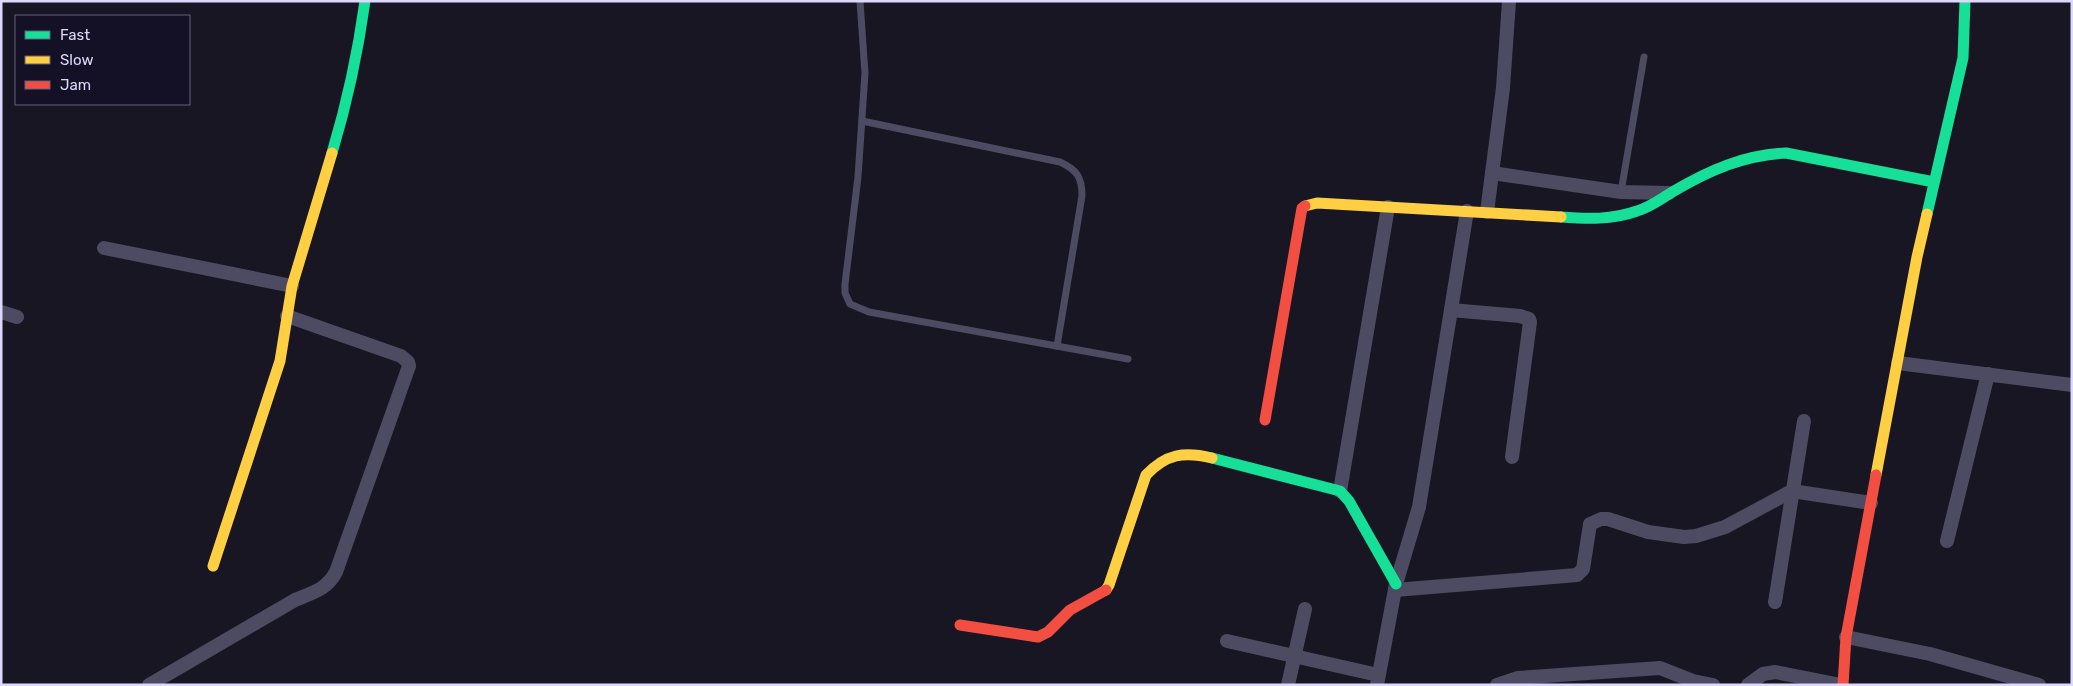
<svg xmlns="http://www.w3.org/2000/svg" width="2073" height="686" font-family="Rubik,sans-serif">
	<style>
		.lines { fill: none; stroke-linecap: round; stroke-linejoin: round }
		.lane { stroke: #4c4b62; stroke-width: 7 }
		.street { stroke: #4c4b62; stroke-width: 14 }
		.fast { stroke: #16e098; stroke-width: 11 }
		.slow { stroke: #ffcf43; stroke-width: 11 }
		.jam { stroke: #f24e42; stroke-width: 11 }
	</style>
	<rect width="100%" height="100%" fill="#181622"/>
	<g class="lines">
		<!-- lane -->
		<g class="lane">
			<polyline points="860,1 865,73 858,177 845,284 845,293 850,304 869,312 1128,359"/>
			<path d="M862,121L1060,162C1077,170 1082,177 1082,196L1057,346"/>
			<polyline points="1621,192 1644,57"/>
		</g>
		<!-- street -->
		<g class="street">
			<polyline points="1492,173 1621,192 1669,193"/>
			<polyline points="1487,212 1503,88 1509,1"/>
			<polyline points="104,248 292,286"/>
			<polyline points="1451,310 1520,316 1529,319 1530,322 1512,457"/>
			<polyline points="1,312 17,317"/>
			<polyline points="1898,363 2072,385"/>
			<polyline points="1340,491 1388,207"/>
			<polyline points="1947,541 1988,374"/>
			<polyline points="1395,590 1577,575 1583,569 1590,524 1601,519 1608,519 1648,532 1684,537 1696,536 1725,527 1792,491 1871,503"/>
			<polyline points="1775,602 1804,421"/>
			<polyline points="1846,637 1930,654 2039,685"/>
			<polyline points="1227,641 1378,675"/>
			<path d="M149,685L295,600C314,592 326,590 336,572L409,366L408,362L401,356L287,316"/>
			<polyline points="1288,685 1305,609"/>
			<polyline points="1377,685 1396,584 1419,507 1467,211"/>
			<polyline points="1497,685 1518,678 1660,668 1693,681 1713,685"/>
			<polyline points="1748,685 1763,674 1775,672 1841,685"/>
		</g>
		<!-- fast -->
		<g class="fast">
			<path d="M332,153C347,103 358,52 365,1"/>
			<polyline points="1927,214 1963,58 1965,1"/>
			<path d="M1561,217C1587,219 1612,220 1637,211C1651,207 1662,198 1674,191C1710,170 1744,155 1786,153L1934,182"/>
			<polyline points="1212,458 1340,491 1349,501 1396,584"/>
		</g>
		<!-- slow -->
		<g class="slow">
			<polyline points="1305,206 1317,203 1561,217"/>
			<polyline points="1876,475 1917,257 1927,214"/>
			<polyline points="213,566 280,361 292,286 332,153"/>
			<path d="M1106,590L1109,585L1146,475C1166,454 1184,451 1212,458"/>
		</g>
		<!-- jam -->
		<g class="jam">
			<polyline points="1265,420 1302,208 1305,206"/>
			<polyline points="960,625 1038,637 1048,632 1070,610 1106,590"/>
			<polyline points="1843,685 1846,637 1876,475"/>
		</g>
	</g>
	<!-- border -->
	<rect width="2073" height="686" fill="none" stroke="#dcd8fe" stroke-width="5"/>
	<!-- legend -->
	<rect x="15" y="15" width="175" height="90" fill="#141127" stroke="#64617d"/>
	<rect x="25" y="31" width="25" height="8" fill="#16e098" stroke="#64617d"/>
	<text x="60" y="40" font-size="15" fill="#dcd8fe">Fast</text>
	<rect x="25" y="56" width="25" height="8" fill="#ffcf43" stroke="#64617d"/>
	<text x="60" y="65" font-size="15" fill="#dcd8fe">Slow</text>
	<rect x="25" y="81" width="25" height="8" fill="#f24e42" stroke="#64617d"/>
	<text x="60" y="90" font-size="15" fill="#dcd8fe">Jam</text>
</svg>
